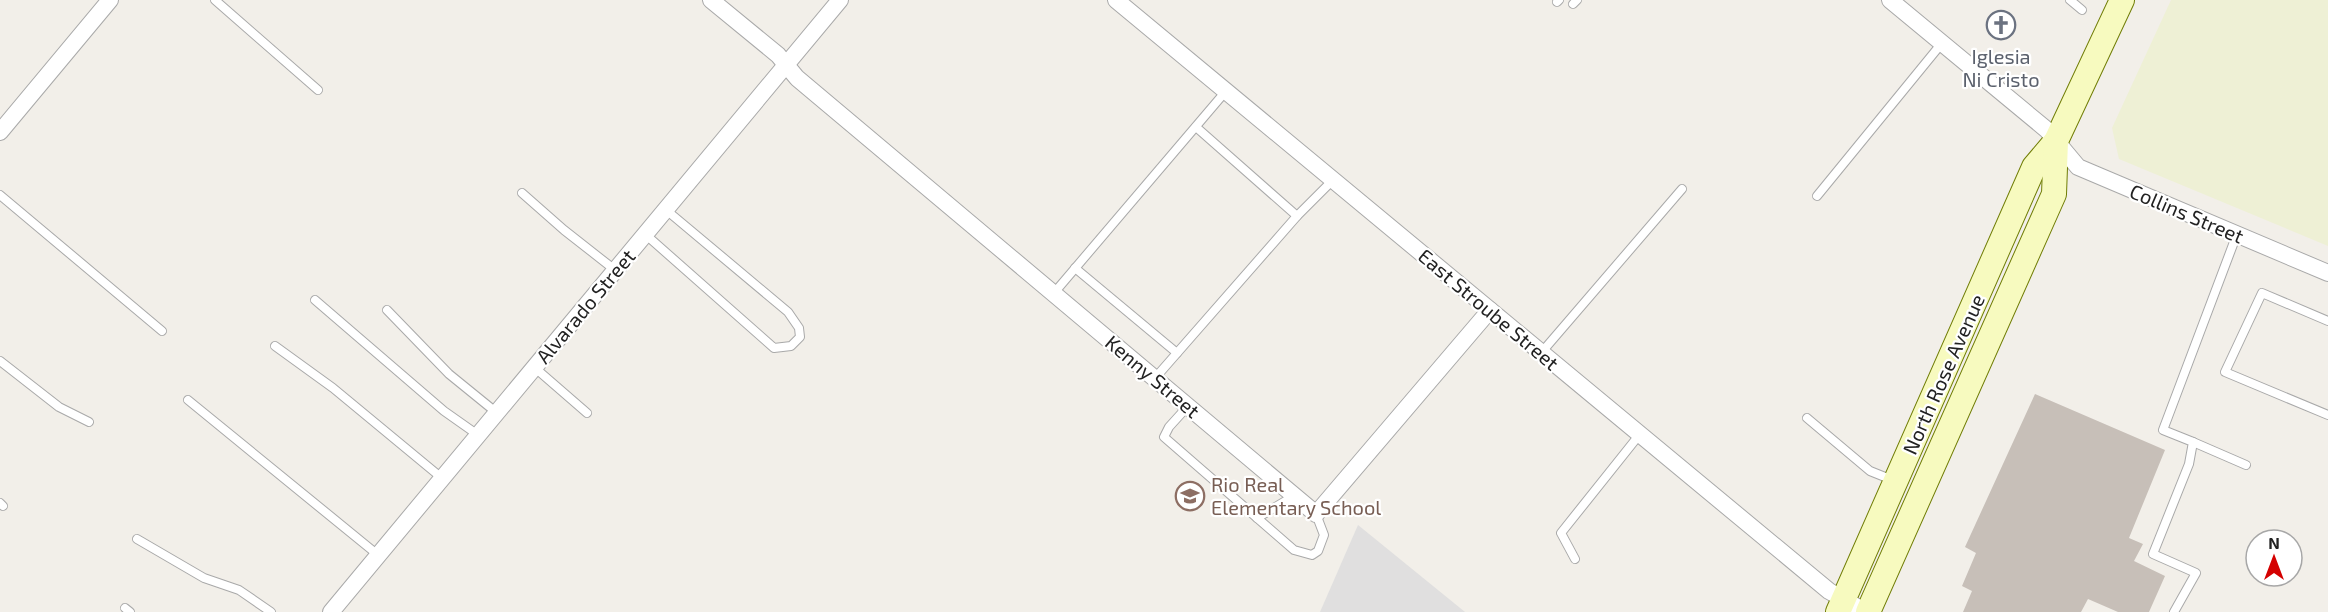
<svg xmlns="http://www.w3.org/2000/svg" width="2328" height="612" font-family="'Exo 2',sans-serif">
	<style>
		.residential { fill: #e0dfdf }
		.farmland { fill: #eef0d5 }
		.building { fill: #c7bfb8 }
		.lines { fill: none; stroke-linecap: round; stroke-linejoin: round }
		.service-casing { stroke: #a9a9a9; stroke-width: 10 }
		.minor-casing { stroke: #a9a9a9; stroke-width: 18 }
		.secondary-casing { stroke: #707d05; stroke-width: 26 }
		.service { stroke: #fff; stroke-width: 8 }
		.minor { stroke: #fff; stroke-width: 16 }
		.secondary { stroke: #f7fabf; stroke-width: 24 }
		.labels { text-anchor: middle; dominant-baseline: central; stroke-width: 4.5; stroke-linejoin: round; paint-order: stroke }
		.worship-label { font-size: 20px; fill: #5b616d; stroke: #fff }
		.street-label { font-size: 20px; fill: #222; stroke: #fff }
		.education-label { font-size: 20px; fill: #785e54; stroke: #fff; text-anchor: start }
	</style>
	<rect width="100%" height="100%" fill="#f2efe9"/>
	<!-- residential -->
	<polygon class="residential" points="1358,525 1465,612 1320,612"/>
	<!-- farmland -->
	<polygon class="farmland" points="2171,0 2328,0 2328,246 2119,159 2112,128"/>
	<!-- building -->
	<polygon class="building" points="2035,394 2165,450 2129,538 2143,544 2134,561 2165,576 2149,612 2118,612 2088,599 2081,612 1963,612 1972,591 1962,586 1976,553 1965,547"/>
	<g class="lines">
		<!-- service casing -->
		<g class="service-casing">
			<g id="service">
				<polyline points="215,0 318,90"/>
				<polyline points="2070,0 2082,10"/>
				<polyline points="1557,2 1559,0"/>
				<polyline points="1573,4 1577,0"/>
				<polyline points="1196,127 1297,216"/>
				<polyline points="522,193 564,230 615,270"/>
				<polyline points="0,195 162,331"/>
				<polyline points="1817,196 1942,43"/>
				<polyline points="645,234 774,348 791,346 800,337 799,328 788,312 665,209"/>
				<polyline points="1075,268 1177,353"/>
				<polyline points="1054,293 1226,91"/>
				<polyline points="315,300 444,411 478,435"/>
				<polyline points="387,310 449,374 497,413"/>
				<polyline points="2328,321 2262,293 2225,372 2328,415"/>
				<polyline points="275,346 333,388 443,479"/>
				<polyline points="1541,353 1682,189"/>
				<polyline points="0,361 59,407 89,422"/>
				<polyline points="534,367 587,413"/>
				<polyline points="1156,377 1297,216 1333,180"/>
				<polyline points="188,400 378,555"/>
				<polyline points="1188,406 1169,427 1164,437 1294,550 1312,555 1318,551 1324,535 1316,514"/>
				<polyline points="1807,418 1870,471 1895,481"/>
				<polyline points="2193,442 2246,465"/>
				<polyline points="0,503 3,506"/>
				<polyline points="1257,518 1294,496"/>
				<polyline points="137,539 204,578 239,590 271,612"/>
				<polyline points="1575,559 1561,533 1640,434"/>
				<polyline points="125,608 130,612"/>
				<polyline points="2174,612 2196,573 2153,554 2189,464 2193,442 2163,430 2237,234"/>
			</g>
		</g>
		<!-- minor casing -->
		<g class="minor-casing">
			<g id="minor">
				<polyline points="711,0 778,55 797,78 1316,514 1490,310"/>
				<polyline points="1116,0 1829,591 1866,612"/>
				<polyline points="1890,0 2047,130 2078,167 2328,273"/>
				<polyline points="0,132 110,0"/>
				<polyline points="331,612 840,0"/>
			</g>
		</g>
		<!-- secondary casing -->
		<g class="secondary-casing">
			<g id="secondary">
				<polyline points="1838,612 2034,167 2056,141 2122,0"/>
				<polyline points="1868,612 2054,194 2056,141"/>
			</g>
		</g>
		<!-- service -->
		<use href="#service" class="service"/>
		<!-- minor -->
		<use href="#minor" class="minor"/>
		<!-- secondary -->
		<use href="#secondary" class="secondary"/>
	</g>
	<!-- icons -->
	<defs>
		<g id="church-ring" transform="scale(1.5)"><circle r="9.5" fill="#fff" stroke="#6b7280" stroke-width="1.5"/><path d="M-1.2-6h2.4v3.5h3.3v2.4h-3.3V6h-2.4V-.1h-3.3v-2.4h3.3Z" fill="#6b7280"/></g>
		<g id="school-ring" transform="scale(1.5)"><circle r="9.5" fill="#fff" stroke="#8d6e63" stroke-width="1.5"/><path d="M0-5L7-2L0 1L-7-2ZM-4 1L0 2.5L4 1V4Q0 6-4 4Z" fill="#8d6e63"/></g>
	</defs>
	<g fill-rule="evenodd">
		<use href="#church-ring" x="2001" y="25"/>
		<use href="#school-ring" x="1190" y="496"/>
	</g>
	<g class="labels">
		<!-- worship labels -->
		<g class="worship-label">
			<text x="2001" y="56">Iglesia<tspan x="2001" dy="23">Ni Cristo</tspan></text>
		</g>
		<!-- street labels -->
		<g class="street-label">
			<text transform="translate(2187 213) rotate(23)">Collins Street</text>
			<text transform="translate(585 306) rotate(-50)">Alvarado Street</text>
			<text transform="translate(1489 309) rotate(40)">East Stroube Street</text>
			<text transform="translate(1943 374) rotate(-66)">North Rose Avenue</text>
			<text transform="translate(1153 376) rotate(40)">Kenny Street</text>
		</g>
		<!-- education labels -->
		<g class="education-label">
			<text x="1211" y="484">Rio Real<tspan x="1211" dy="23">Elementary School</tspan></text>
		</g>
	</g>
	<!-- north arrow -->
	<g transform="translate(2274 558)"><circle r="28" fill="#ffffff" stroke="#a7a7a7" stroke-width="1.5"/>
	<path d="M0-4.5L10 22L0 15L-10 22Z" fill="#d40000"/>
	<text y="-9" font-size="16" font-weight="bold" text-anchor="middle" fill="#222222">N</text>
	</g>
</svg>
